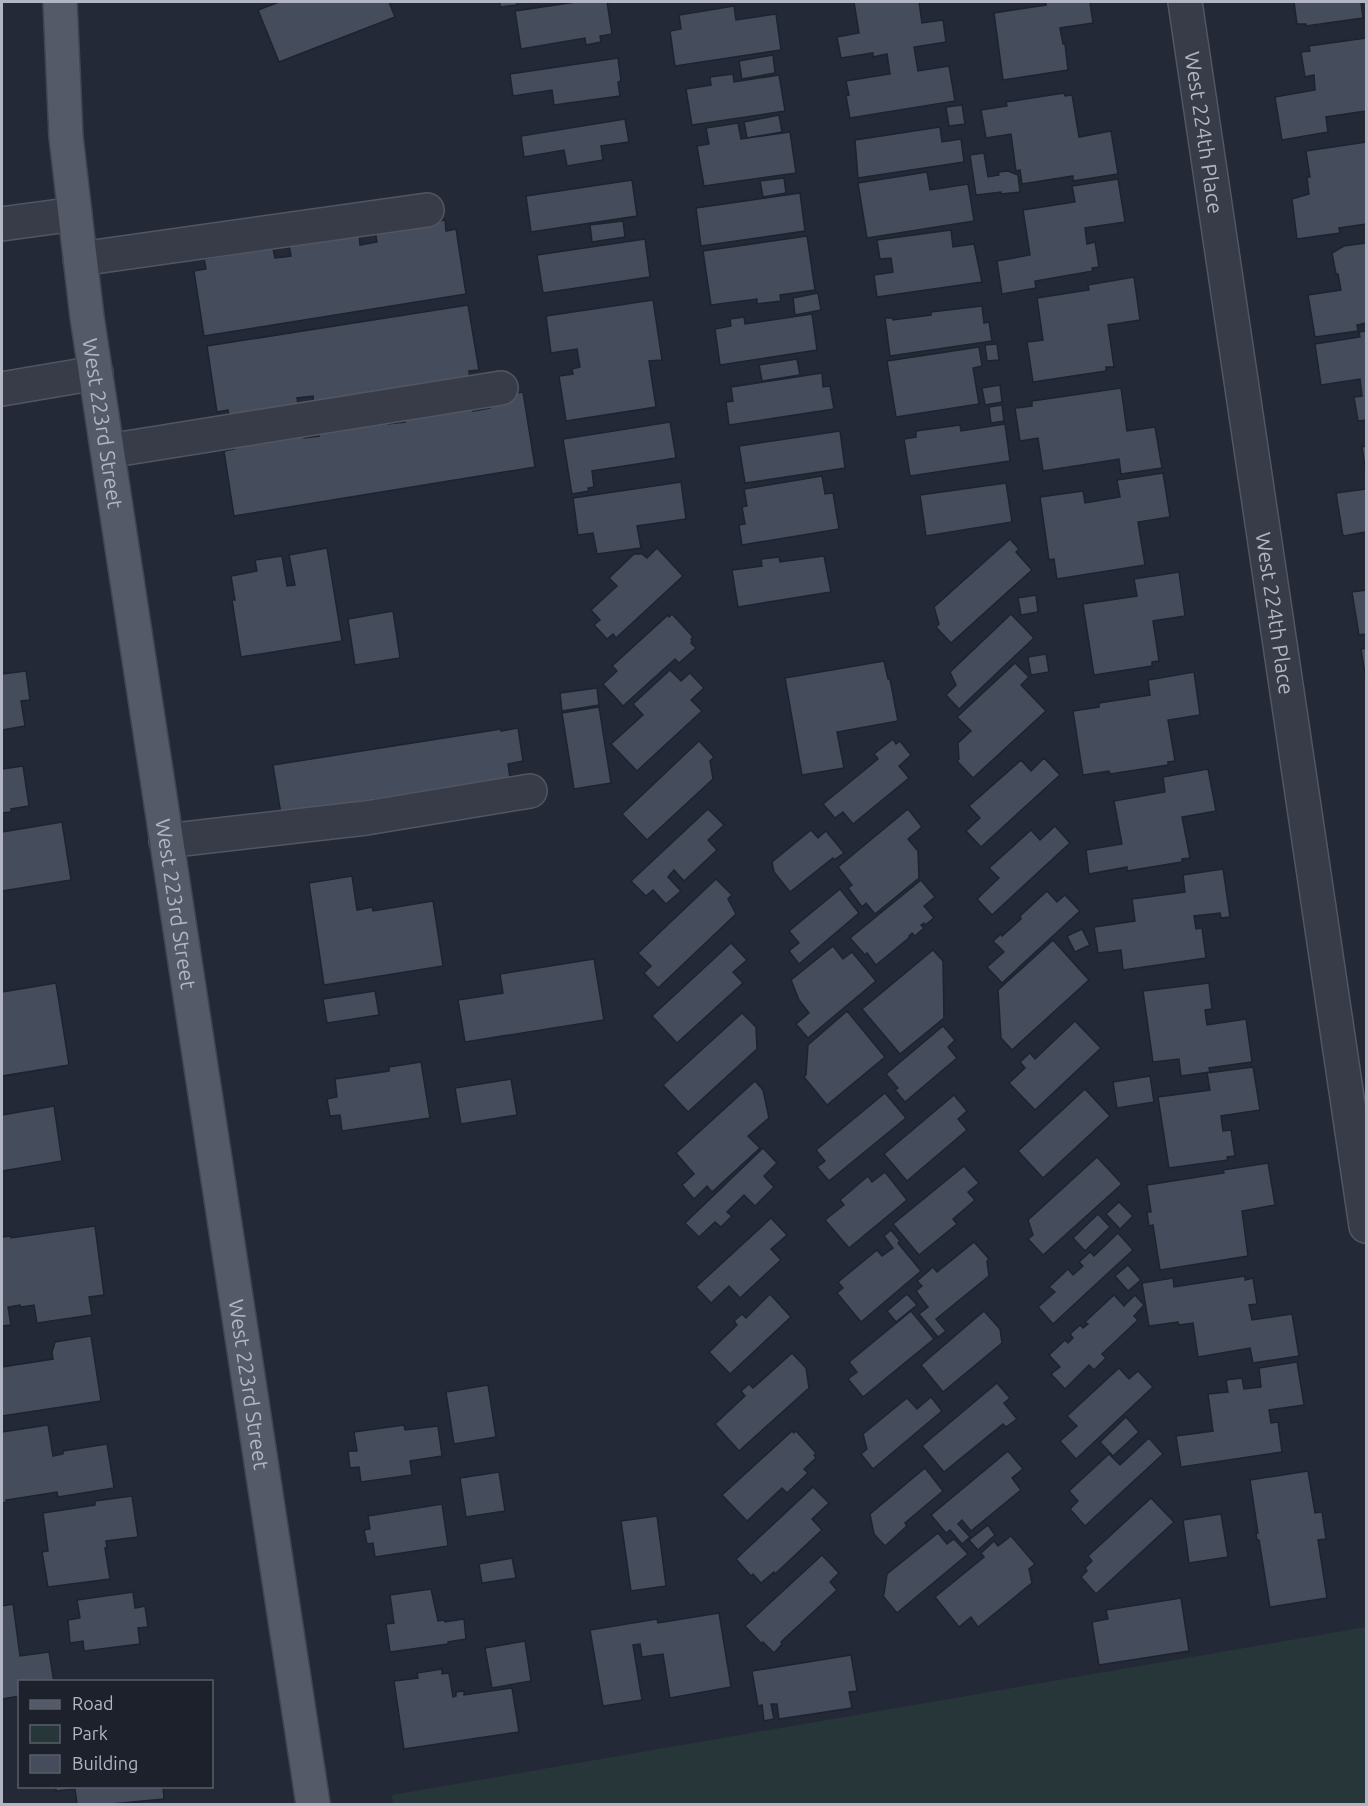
<svg xmlns="http://www.w3.org/2000/svg" width="1368" height="1806" font-family="Ubuntu,sans-serif">
	<style>
		.green { fill: #263639 }
		.building { fill: #454c5c; stroke: #1e232e; stroke-width: 1.5 }
		.lines { fill: none; stroke-linecap: round; stroke-linejoin: round }
		.minor-casing { stroke: #525662; stroke-width: 36 }
		.major-casing { stroke: #404551; stroke-width: 36 }
		.minor { stroke: #373c48; stroke-width: 33 }
		.major { stroke: #555a68; stroke-width: 33 }
		.labels { text-anchor: middle; dominant-baseline: central; stroke-width: 4.5; stroke-linejoin: round; paint-order: stroke }
		.street-label { font-size: 21px; fill: #b2b6c4; stroke: #1c212c }
	</style>
	<rect width="100%" height="100%" fill="#232937"/>
	<!-- green -->
	<polygon class="green" points="1366,1627 1366,1804 393,1804 392,1795"/>
	<!-- building -->
	<g class="building">
		<polygon points="279,2 389,2 395,17 279,62 258,10"/>
		<polygon points="500,2 517,2 517,5 500,7"/>
		<polygon points="576,2 607,2 612,34 600,36 601,42 586,45 585,38 521,49 515,11"/>
		<polygon points="854,2 919,2 922,23 943,20 946,42 914,47 918,71 949,66 955,101 850,118 846,96 849,95 846,81 890,74 887,54 873,57 873,53 841,58 837,37 859,33"/>
		<polygon points="1046,2 1090,2 1093,23 1060,28 1063,44 1065,44 1068,70 1003,80 994,13 1046,5"/>
		<polygon points="1294,2 1361,2 1363,18 1306,26 1306,24 1297,24"/>
		<polygon points="734,6 736,20 776,14 781,50 675,66 670,31 681,29 679,15"/>
		<polygon points="1366,38 1366,111 1326,117 1328,132 1282,140 1275,97 1315,90 1314,75 1305,77 1301,52 1310,51 1309,46"/>
		<polygon points="773,55 775,73 742,79 739,61"/>
		<polygon points="618,58 621,81 618,82 620,96 554,105 552,90 513,96 510,74"/>
		<polygon points="733,74 734,82 779,75 785,111 692,125 686,89 711,85 710,77"/>
		<polygon points="1064,93 1065,96 1072,95 1079,137 1111,131 1118,174 1073,181 1073,176 1022,184 1020,170 1016,171 1011,134 986,138 981,110 1007,106 1006,102"/>
		<polygon points="962,105 965,124 949,126 946,107"/>
		<polygon points="779,115 782,132 747,138 744,122"/>
		<polygon points="625,119 629,142 601,146 603,160 567,166 564,150 524,157 521,136"/>
		<polygon points="738,123 741,139 790,132 796,173 704,186 697,146 709,144 706,128"/>
		<polygon points="940,127 942,142 961,139 964,162 858,178 855,140"/>
		<polygon points="1366,142 1366,224 1339,228 1340,233 1297,239 1292,199 1309,194 1307,177 1310,177 1306,151"/>
		<polygon points="984,153 988,177 999,175 998,172 1008,171 1018,175 1020,192 1001,194 1001,192 976,195 970,155"/>
		<polygon points="927,172 930,190 968,184 974,221 867,238 858,183"/>
		<polygon points="784,178 786,193 763,197 760,181"/>
		<polygon points="1118,179 1125,222 1085,228 1087,244 1095,242 1099,267 1092,268 1093,271 1035,281 1036,288 1002,294 997,261 1030,255 1023,210 1075,202 1072,186"/>
		<polygon points="632,180 637,216 531,232 526,196"/>
		<polygon points="800,193 805,231 701,246 696,208"/>
		<polygon points="445,220 446,231 456,229 466,294 204,336 194,271 206,269 204,259 273,248 275,258 291,256 289,245 359,234 360,245 377,242 375,231"/>
		<polygon points="623,221 625,237 592,242 590,225"/>
		<polygon points="951,230 953,247 974,244 982,282 877,297 874,275 893,272 891,258 880,259 877,240"/>
		<polygon points="807,236 815,290 780,295 781,301 757,304 757,299 711,305 703,251"/>
		<polygon points="645,239 650,277 543,293 537,255"/>
		<polygon points="1366,243 1366,323 1357,325 1358,331 1315,337 1308,295 1341,290 1338,274 1336,274 1332,253 1344,246"/>
		<polygon points="1134,277 1140,320 1108,325 1114,367 1106,367 1106,371 1033,382 1027,342 1043,340 1037,298 1089,290 1088,285"/>
		<polygon points="818,293 821,310 795,315 793,298"/>
		<polygon points="653,300 662,360 649,361 656,407 566,421 559,376 573,374 572,369 580,367 577,349 551,353 546,316"/>
		<polygon points="468,305 479,370 469,371 470,382 314,406 313,396 297,398 299,409 230,420 228,410 217,412 207,346"/>
		<polygon points="982,306 984,323 989,322 992,341 890,356 885,318 893,318 893,320 931,315 931,312"/>
		<polygon points="812,314 817,350 720,365 715,329 731,326 730,319 744,317 745,324"/>
		<polygon points="1366,331 1366,424 1366,420 1358,421 1354,397 1362,396 1360,379 1321,385 1315,344 1360,337 1359,332"/>
		<polygon points="997,344 999,360 987,361 985,345"/>
		<polygon points="979,347 982,366 973,368 979,404 896,417 887,361"/>
		<polygon points="797,359 800,375 762,381 759,365"/>
		<polygon points="822,373 823,387 830,386 834,409 729,425 726,402 733,401 731,387"/>
		<polygon points="1000,385 1002,402 985,405 982,388"/>
		<polygon points="1121,388 1127,431 1155,427 1162,468 1121,474 1119,459 1043,471 1038,438 1020,441 1015,408 1032,406 1032,401"/>
		<polygon points="523,392 535,467 234,516 224,451 234,449 233,439 302,427 304,438 319,436 317,425 387,414 388,424 405,422 403,411 472,400 473,411 490,408 489,398"/>
		<polygon points="1002,405 1004,421 991,423 989,407"/>
		<polygon points="670,422 676,458 592,471 594,487 588,488 589,491 572,494 563,439"/>
		<polygon points="1005,424 1010,461 910,476 904,439 916,437 916,431 960,425 961,431"/>
		<polygon points="840,431 845,468 745,483 739,446"/>
		<polygon points="1366,446 1366,473 1362,447"/>
		<polygon points="1163,473 1170,517 1138,522 1145,565 1057,579 1054,559 1049,560 1040,497 1083,491 1085,503 1120,497 1117,480"/>
		<polygon points="822,476 825,494 833,493 839,529 742,545 739,525 745,524 742,507 747,506 744,489"/>
		<polygon points="681,482 686,519 637,526 641,548 597,554 593,533 578,535 573,498"/>
		<polygon points="1006,483 1012,522 926,536 920,495"/>
		<polygon points="1366,489 1366,532 1343,536 1336,493"/>
		<polygon points="1010,539 1019,549 1016,552 1032,570 951,643 936,627 939,624 934,607"/>
		<polygon points="327,548 342,641 241,657 232,600 235,600 231,576 257,571 255,560 282,556 287,586 295,585 289,555"/>
		<polygon points="657,548 683,576 616,638 613,634 607,639 594,625 600,620 591,610 617,586 609,578 634,554 642,554 647,558"/>
		<polygon points="824,556 831,592 738,607 732,570 762,566 761,559 779,557 780,562"/>
		<polygon points="1179,572 1185,616 1153,621 1159,661 1152,662 1152,666 1094,675 1083,604 1137,596 1134,579"/>
		<polygon points="1366,590 1366,634 1359,635 1352,592"/>
		<polygon points="1036,595 1038,612 1021,615 1018,598"/>
		<polygon points="393,611 400,658 355,665 348,619"/>
		<polygon points="672,614 693,637 691,639 692,641 691,643 696,648 679,663 675,659 623,706 603,684 617,671 612,666 668,615 669,617"/>
		<polygon points="1011,614 1034,638 959,709 946,695 956,685 950,672"/>
		<polygon points="1366,648 1366,680 1361,649"/>
		<polygon points="1046,654 1049,672 1031,675 1028,657"/>
		<polygon points="884,661 888,679 890,679 898,721 837,732 844,768 802,775 785,678"/>
		<polygon points="1015,663 1029,677 1021,685 1046,711 973,778 957,761 959,759 958,743 971,731 957,717"/>
		<polygon points="670,670 681,681 690,673 704,688 691,700 702,711 637,771 611,744 643,715 633,704"/>
		<polygon points="26,671 30,700 21,701 25,726 2,730 2,674"/>
		<polygon points="1194,672 1200,715 1168,720 1175,761 1168,762 1168,765 1110,774 1109,771 1083,775 1073,711 1099,707 1099,703 1150,695 1148,680"/>
		<polygon points="597,688 599,705 562,711 560,693"/>
		<polygon points="599,707 611,783 574,789 562,713"/>
		<polygon points="518,728 523,761 508,764 510,778 281,814 273,765 501,729 501,731"/>
		<polygon points="893,739 896,744 900,741 911,755 899,766 909,778 853,824 843,812 835,818 823,804 878,759 874,754"/>
		<polygon points="699,741 714,757 710,761 713,779 647,840 622,814"/>
		<polygon points="1044,758 1060,775 981,847 966,831 980,818 969,806 1021,760 1031,771"/>
		<polygon points="23,766 29,806 11,809 11,812 2,813 2,769"/>
		<polygon points="1208,769 1216,811 1182,817 1190,858 1182,859 1182,862 1127,871 1127,867 1089,874 1086,850 1122,844 1114,801 1165,792 1163,777"/>
		<polygon points="708,809 724,825 708,840 717,850 684,881 674,870 668,877 681,891 666,904 653,890 646,896 631,881"/>
		<polygon points="908,809 922,827 908,839 918,851 919,878 875,914 866,903 862,907 848,888 852,885 838,867"/>
		<polygon points="62,822 71,880 2,891 2,832"/>
		<polygon points="1055,826 1070,843 992,915 977,899 999,878 989,868 1031,830 1040,840"/>
		<polygon points="811,830 818,838 826,831 844,853 834,860 833,858 790,892 774,872 772,862"/>
		<polygon points="1223,869 1230,917 1221,918 1220,913 1194,916 1196,929 1202,928 1206,958 1123,970 1121,950 1098,953 1094,927 1135,921 1132,899 1185,892 1183,875"/>
		<polygon points="352,876 357,910 372,907 373,911 433,901 443,966 324,985 309,883"/>
		<polygon points="716,879 732,895 728,899 736,914 658,988 644,973 651,966 638,953"/>
		<polygon points="921,880 935,897 924,906 934,918 925,925 924,923 921,925 924,928 915,936 912,933 909,936 910,937 876,965 867,953 865,955 850,938"/>
		<polygon points="840,889 859,913 799,964 789,951 799,943 789,931"/>
		<polygon points="1047,891 1057,902 1065,895 1080,911 1002,983 987,967 1004,952 993,941 1001,934 1002,936 1021,919 1020,916"/>
		<polygon points="1082,929 1090,945 1075,952 1067,936"/>
		<polygon points="1053,940 1089,980 1012,1050 1001,1038 998,990"/>
		<polygon points="731,943 747,960 733,972 743,983 677,1043 652,1016"/>
		<polygon points="833,946 843,959 852,952 876,981 808,1038 796,1024 809,1013 799,1000 791,980"/>
		<polygon points="933,950 943,961 944,1018 900,1054 862,1009"/>
		<polygon points="594,959 604,1020 465,1042 458,1000 503,993 500,974"/>
		<polygon points="56,983 69,1065 2,1076 2,992"/>
		<polygon points="1209,983 1212,1009 1205,1010 1207,1025 1246,1019 1252,1062 1209,1068 1210,1072 1181,1076 1179,1059 1153,1062 1143,991"/>
		<polygon points="375,991 379,1015 327,1023 323,999"/>
		<polygon points="847,1011 885,1057 827,1105 804,1077 806,1075 808,1045"/>
		<polygon points="742,1013 756,1027 757,1049 688,1112 663,1085"/>
		<polygon points="1075,1021 1101,1048 1035,1110 1009,1083 1025,1068 1020,1062 1030,1053 1035,1059"/>
		<polygon points="943,1026 955,1040 948,1047 957,1058 905,1102 895,1090 898,1088 886,1074"/>
		<polygon points="421,1062 430,1118 342,1131 340,1115 330,1116 327,1099 337,1097 335,1079 389,1071 389,1067"/>
		<polygon points="1253,1067 1260,1110 1221,1116 1223,1131 1231,1130 1235,1156 1227,1157 1228,1160 1169,1168 1158,1097 1210,1090 1207,1073"/>
		<polygon points="1150,1076 1154,1102 1117,1108 1113,1082"/>
		<polygon points="511,1079 517,1115 461,1124 455,1088"/>
		<polygon points="755,1081 763,1090 769,1118 748,1136 760,1148 712,1192 707,1186 694,1199 682,1185 694,1174 676,1153"/>
		<polygon points="1085,1089 1110,1116 1043,1178 1018,1151"/>
		<polygon points="885,1093 906,1118 829,1181 817,1167 825,1161 816,1150"/>
		<polygon points="954,1095 967,1111 958,1119 967,1130 907,1181 884,1154"/>
		<polygon points="54,1106 62,1161 2,1171 2,1115"/>
		<polygon points="763,1148 777,1163 764,1176 774,1187 755,1206 744,1195 727,1212 732,1216 721,1227 715,1222 699,1237 685,1223"/>
		<polygon points="1097,1157 1122,1184 1043,1255 1028,1239 1033,1235 1028,1220"/>
		<polygon points="1268,1163 1275,1205 1242,1211 1248,1256 1160,1270 1153,1225 1149,1226 1147,1212 1151,1212 1147,1185 1224,1173 1223,1170"/>
		<polygon points="964,1166 979,1183 968,1192 975,1200 953,1219 957,1224 919,1255 893,1224"/>
		<polygon points="885,1172 907,1200 849,1248 825,1220 844,1205 840,1200 868,1176 872,1182"/>
		<polygon points="1119,1202 1133,1216 1120,1229 1106,1214"/>
		<polygon points="1098,1214 1110,1227 1085,1251 1073,1238"/>
		<polygon points="771,1218 787,1235 771,1249 781,1260 740,1298 729,1286 711,1303 696,1287"/>
		<polygon points="95,1226 104,1295 89,1297 92,1315 37,1323 34,1305 21,1307 20,1305 8,1307 11,1325 2,1326 2,1237 11,1236 11,1238"/>
		<polygon points="891,1230 900,1241 898,1243 921,1271 861,1322 837,1293 843,1288 838,1282 877,1250 882,1256 893,1248 884,1236"/>
		<polygon points="1118,1233 1133,1250 1053,1324 1038,1307 1055,1292 1049,1287 1068,1269 1073,1275 1083,1266 1079,1262 1090,1252 1094,1256"/>
		<polygon points="974,1242 989,1259 987,1261 989,1276 936,1319 946,1331 938,1337 919,1314 928,1307 916,1291 922,1286 917,1281 933,1267 937,1272"/>
		<polygon points="1128,1265 1141,1280 1128,1291 1115,1276"/>
		<polygon points="1245,1276 1245,1280 1253,1278 1257,1304 1249,1305 1252,1320 1292,1314 1299,1356 1253,1363 1250,1348 1198,1357 1193,1323 1179,1325 1178,1322 1149,1326 1142,1283 1173,1278 1174,1287"/>
		<polygon points="770,1294 791,1317 730,1374 709,1352 737,1325 734,1321 742,1314 746,1318"/>
		<polygon points="907,1294 917,1305 896,1322 887,1311"/>
		<polygon points="1114,1295 1124,1306 1135,1295 1144,1305 1134,1316 1138,1320 1102,1354 1106,1358 1094,1370 1089,1365 1065,1389 1051,1374 1060,1367 1049,1355 1065,1340 1068,1343 1073,1338 1070,1334 1080,1325 1083,1328 1088,1324 1085,1322"/>
		<polygon points="911,1311 934,1339 863,1397 848,1379 857,1372 849,1362"/>
		<polygon points="984,1311 1000,1329 1002,1343 943,1392 921,1365"/>
		<polygon points="91,1336 101,1401 2,1416 2,1367 53,1359 52,1352 55,1342"/>
		<polygon points="792,1353 806,1368 809,1388 739,1451 715,1424 745,1396 741,1391 749,1384 753,1388"/>
		<polygon points="1297,1362 1304,1405 1269,1410 1271,1423 1278,1422 1282,1452 1181,1467 1176,1436 1213,1431 1208,1394 1228,1392 1226,1380 1242,1378 1244,1389 1261,1387 1259,1368"/>
		<polygon points="1119,1368 1129,1379 1138,1371 1153,1387 1076,1459 1060,1441 1077,1426 1067,1416"/>
		<polygon points="997,1383 1010,1398 1004,1403 1017,1419 1006,1427 1003,1424 944,1472 922,1446"/>
		<polygon points="488,1385 496,1437 454,1444 446,1392"/>
		<polygon points="931,1397 942,1411 873,1469 861,1454 867,1449 863,1434 907,1398 917,1409"/>
		<polygon points="1126,1417 1139,1432 1113,1456 1100,1442"/>
		<polygon points="48,1425 53,1456 63,1454 63,1451 107,1444 114,1488 58,1497 57,1492 6,1500 7,1502 2,1503 2,1432"/>
		<polygon points="404,1425 405,1430 438,1426 442,1456 410,1461 412,1475 361,1482 359,1467 350,1468 348,1451 357,1451 354,1432"/>
		<polygon points="792,1431 794,1433 796,1431 816,1453 814,1455 816,1458 804,1469 808,1473 787,1493 782,1488 747,1521 722,1495"/>
		<polygon points="1149,1438 1163,1454 1085,1526 1070,1509 1078,1501 1069,1491 1109,1454 1120,1465"/>
		<polygon points="1008,1451 1023,1469 1012,1478 1021,1490 971,1531 962,1520 958,1524 970,1537 962,1544 950,1530 946,1533 931,1515"/>
		<polygon points="925,1468 943,1491 905,1523 907,1526 885,1546 874,1534 870,1514"/>
		<polygon points="1308,1471 1315,1513 1322,1512 1326,1539 1318,1540 1327,1598 1270,1607 1259,1540 1257,1540 1256,1533 1258,1533 1250,1480"/>
		<polygon points="499,1472 505,1511 466,1517 460,1478"/>
		<polygon points="813,1487 829,1503 812,1519 822,1530 775,1574 774,1572 761,1583 753,1574 751,1576 736,1559"/>
		<polygon points="132,1496 138,1537 106,1541 107,1548 105,1548 110,1579 48,1587 42,1552 48,1551 43,1513 95,1505 95,1501"/>
		<polygon points="1151,1498 1174,1522 1096,1594 1081,1577 1087,1571 1085,1568 1092,1561 1088,1556"/>
		<polygon points="442,1504 448,1546 375,1557 373,1543 367,1544 364,1530 370,1529 368,1516"/>
		<polygon points="1221,1514 1228,1557 1189,1563 1183,1520"/>
		<polygon points="657,1516 666,1586 631,1591 621,1521"/>
		<polygon points="988,1525 995,1535 978,1550 969,1540"/>
		<polygon points="938,1533 947,1544 954,1539 968,1554 897,1613 883,1596 884,1594 887,1574"/>
		<polygon points="1011,1536 1035,1564 1029,1569 1032,1583 978,1627 971,1617 959,1627 935,1597 984,1557 981,1553 994,1541 998,1546"/>
		<polygon points="822,1555 839,1573 830,1582 837,1590 781,1642 782,1644 774,1653 763,1642 762,1644 745,1626"/>
		<polygon points="512,1558 516,1578 482,1583 479,1564"/>
		<polygon points="431,1589 438,1621 444,1620 445,1622 464,1619 466,1639 448,1642 448,1644 390,1652 386,1624 394,1623 390,1595"/>
		<polygon points="133,1592 135,1608 145,1606 148,1627 138,1628 140,1644 84,1651 83,1641 70,1643 68,1620 80,1618 77,1600"/>
		<polygon points="1181,1598 1189,1651 1099,1665 1092,1622 1108,1619 1106,1610"/>
		<polygon points="13,1604 20,1656 49,1652 54,1682 20,1682 20,1696 2,1699 2,1606"/>
		<polygon points="719,1613 731,1687 670,1698 663,1654 642,1657 640,1644 633,1645 642,1700 603,1706 590,1630 657,1619 658,1623"/>
		<polygon points="525,1641 531,1681 492,1688 485,1648"/>
		<polygon points="851,1655 857,1691 849,1692 852,1708 779,1719 777,1704 771,1704 774,1719 764,1721 762,1705 758,1706 752,1671"/>
		<polygon points="442,1669 442,1674 449,1673 453,1697 456,1696 456,1692 464,1691 464,1695 512,1688 519,1732 404,1749 394,1681 418,1678 417,1673"/>
		<polygon points="56,1786 163,1786 164,1799 111,1804 77,1804 75,1789 56,1791"/>
	</g>
	<g class="lines">
		<!-- minor casing -->
		<g class="minor-casing">
			<g id="minor">
				<path id="s1" d="M1185,2L1366,1226"/>
				<polyline points="2,224 75,214"/>
				<polyline points="80,259 427,210"/>
				<polyline points="2,389 96,373"/>
				<polyline points="108,451 501,388"/>
				<polyline points="166,841 366,818 530,791"/>
			</g>
		</g>
		<!-- major casing -->
		<g class="major-casing">
			<g id="major">
				<path id="s2" d="M60,2L66,137L87,317L313,1804"/>
			</g>
		</g>
		<!-- minor -->
		<use href="#minor" class="minor"/>
		<!-- major -->
		<use href="#major" class="major"/>
	</g>
	<g class="labels">
		<!-- street labels -->
		<g class="street-label">
			<text stroke="none"><textPath href="#s1" startOffset="132">West 224th Place</textPath></text>
			<text stroke="none"><textPath href="#s2" startOffset="424">West 223rd Street</textPath></text>
			<text stroke="none"><textPath href="#s1" startOffset="618">West 224th Place</textPath></text>
			<text stroke="none"><textPath href="#s2" startOffset="910">West 223rd Street</textPath></text>
			<text stroke="none"><textPath href="#s2" startOffset="1396">West 223rd Street</textPath></text>
		</g>
	</g>
	<!-- border -->
	<rect width="1368" height="1806" fill="none" stroke="#b2b6c4" stroke-width="6"/>
	<!-- legend -->
	<rect x="18" y="1680" width="195" height="108" fill="#1c212c" stroke="#585d69" stroke-width="1.5"/>
	<rect x="30" y="1700" width="30" height="9" fill="#555a68" stroke="#585d69" stroke-width="1.5"/>
	<text x="72" y="1710" font-size="18" fill="#b2b6c4">Road</text>
	<rect x="30" y="1725" width="30" height="18" fill="#263639" stroke="#585d69" stroke-width="1.5"/>
	<text x="72" y="1740" font-size="18" fill="#b2b6c4">Park</text>
	<rect x="30" y="1755" width="30" height="18" fill="#454c5c" stroke="#585d69" stroke-width="1.5"/>
	<text x="72" y="1770" font-size="18" fill="#b2b6c4">Building</text>
</svg>
